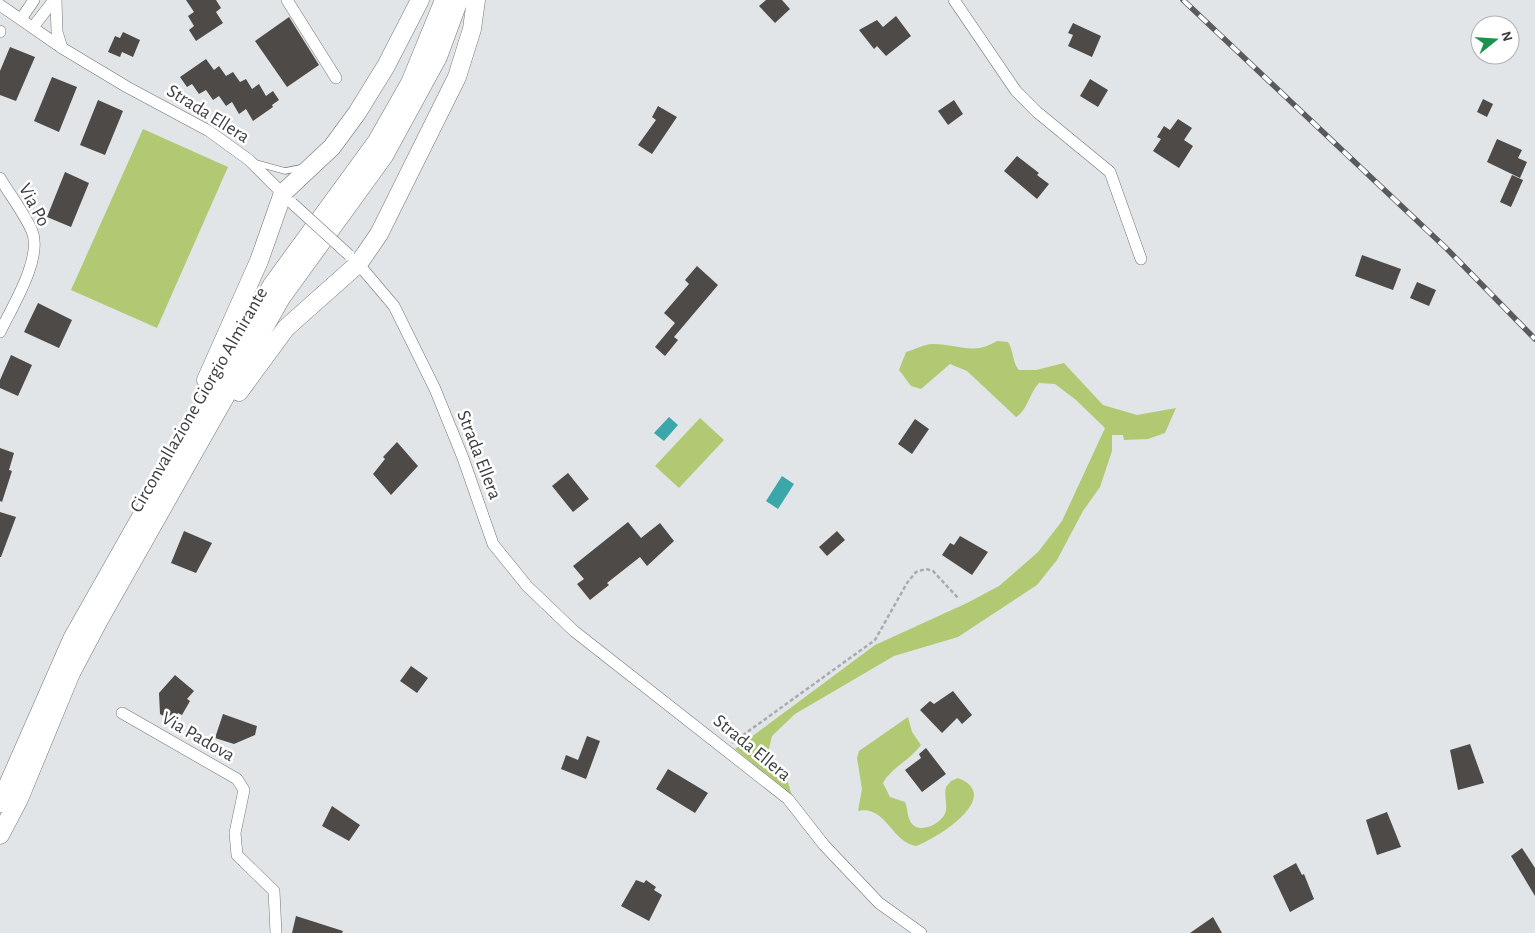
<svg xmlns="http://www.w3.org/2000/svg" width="1535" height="933" font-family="'Alegreya Sans',sans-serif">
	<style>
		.green { fill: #b2c974 }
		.water { fill: #3ba7ab }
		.building { fill: #4d4a47 }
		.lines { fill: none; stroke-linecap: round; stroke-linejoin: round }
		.service-casing { stroke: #717577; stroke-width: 7 }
		.minor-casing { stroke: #717577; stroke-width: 12 }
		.trunk-casing { stroke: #717577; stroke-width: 19 }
		.path { stroke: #a9acae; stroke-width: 2.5; stroke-dasharray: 4 2.5; stroke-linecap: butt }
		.service { stroke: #fff; stroke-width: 5.5 }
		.minor { stroke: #fff; stroke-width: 11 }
		.trunk { stroke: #fff; stroke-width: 18 }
		.rail-casing { stroke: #585a5c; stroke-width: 5.5 }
		.rail { stroke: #fff; stroke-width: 4; stroke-dasharray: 11; stroke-linecap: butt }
		.minor-bridge-casing { stroke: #717577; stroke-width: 12; stroke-linecap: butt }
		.minor-bridge { stroke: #fff; stroke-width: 11 }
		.labels { text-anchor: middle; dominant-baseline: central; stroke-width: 5; stroke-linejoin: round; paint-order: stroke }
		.street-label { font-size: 19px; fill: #3b3d3e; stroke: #fff }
	</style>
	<rect width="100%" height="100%" fill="#e2e5e8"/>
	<!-- green -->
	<g class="green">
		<polygon points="143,129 228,167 157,328 71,290"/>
		<path d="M997,341L1008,342C1014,351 1012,362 1019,370H1036L1064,363L1103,405L1137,415L1176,408L1165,433L1148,439L1124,440L1123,435H1112V451L1100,487L1083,511L1057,560L1037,585L958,637L894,656L795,714L772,736L767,757L787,779L792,796L735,749L875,645L967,603L999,586L1038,552L1062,521L1105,428L1076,400L1055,384L1039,383C1029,394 1027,411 1016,417L967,371L950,364L921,389L911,386L899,370L906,352C914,350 924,344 933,344C959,344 972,356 997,341Z"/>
		<polygon points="700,418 724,440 679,488 655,466"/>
		<path d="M908,717L912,732L921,745C910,760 891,768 883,783L890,797L905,802C908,809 907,818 912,824C921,834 944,823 946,810C947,803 944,795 946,787L951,781L958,778C1004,796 938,838 916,846C891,842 886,805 858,811L862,789L857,758L859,751Z"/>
	</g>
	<!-- water -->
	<g class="water">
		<polygon points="669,417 678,425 664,441 654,433"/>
		<polygon points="782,476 794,484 778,509 766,501"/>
	</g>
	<!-- building -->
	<g class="building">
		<polygon points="186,0 216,0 221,8 216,12 223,23 196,41 189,30 194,26 188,16 194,12"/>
		<polygon points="766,0 782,0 790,9 775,23 759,6"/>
		<polygon points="896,16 911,36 886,56 877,46 874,49 859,30 877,20 883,27"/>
		<polygon points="289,17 319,65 287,87 255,41"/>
		<polygon points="1073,23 1101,36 1092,57 1068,46 1073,35 1068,33"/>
		<polygon points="123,32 140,40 133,57 122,52 120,57 108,52 115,36 120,38"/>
		<polygon points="10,47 35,57 16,101 0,95 0,71"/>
		<polygon points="206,59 214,70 219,66 226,76 233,72 240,82 246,79 252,89 259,84 266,96 273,91 279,100 272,105 273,107 253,121 246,109 239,114 232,102 226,106 219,96 213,100 206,90 199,94 192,84 187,87 180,77"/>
		<polygon points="52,77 77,87 59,132 34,121"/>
		<polygon points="1090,79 1108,90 1098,107 1080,96"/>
		<polygon points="1483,99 1493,104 1487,117 1477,112"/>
		<polygon points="98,100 123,111 105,155 80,145"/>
		<polygon points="954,100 963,114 948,125 938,111"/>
		<polygon points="658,106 677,117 652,154 638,145 656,120 652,117"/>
		<polygon points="1178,119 1192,128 1184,140 1193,146 1179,168 1153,151 1161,139 1157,137 1164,126 1170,130"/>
		<polygon points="1497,139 1522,150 1518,158 1527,162 1520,178 1487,162"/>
		<polygon points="1017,156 1039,173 1037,175 1049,184 1037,199 1004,171"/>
		<polygon points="65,172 89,183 71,227 47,217"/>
		<polygon points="1512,175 1523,180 1511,207 1500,202"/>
		<polygon points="1362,255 1401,269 1393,290 1355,276"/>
		<polygon points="697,266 718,285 674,337 678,340 665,356 655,347 675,323 664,313 689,284 685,280"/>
		<polygon points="1417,282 1436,290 1429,306 1410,298"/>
		<polygon points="38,303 72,320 59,348 24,332"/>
		<polygon points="11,355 32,365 18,396 0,388 0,380"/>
		<polygon points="915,419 929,429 912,454 898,444"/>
		<polygon points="397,442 418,466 391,495 373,474 385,459 383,457"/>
		<polygon points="0,448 14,453 9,470 12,471 2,502 0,501"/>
		<polygon points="568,473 589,499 573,512 552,486"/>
		<polygon points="0,512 16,517 1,557 0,557"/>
		<polygon points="628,522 641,538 660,523 674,541 647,566 640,557 607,583 609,585 590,600 577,584 584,579 573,566"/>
		<polygon points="184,531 212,543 196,573 171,563"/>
		<polygon points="837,531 845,540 827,556 819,547"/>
		<polygon points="960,536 988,552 972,575 942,555 950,543 954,545"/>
		<polygon points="411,666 428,678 417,693 400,681"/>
		<polygon points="175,675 194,691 187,699 190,701 182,715 178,713 173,721 160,714 159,693"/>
		<polygon points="953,691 972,715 962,724 957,718 942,733 920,710 930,701 934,704"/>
		<polygon points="223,714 257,726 255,735 234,744 215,738"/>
		<polygon points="587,736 600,741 586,779 561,769 566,755 578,760"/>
		<polygon points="1470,744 1484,783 1458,790 1450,750"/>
		<polygon points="926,748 946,774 922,792 905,770 921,758 919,754"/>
		<polygon points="668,769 708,793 695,813 656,789"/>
		<polygon points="332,806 360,825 349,841 322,826"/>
		<polygon points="1387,812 1401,847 1377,855 1366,820"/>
		<polygon points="1522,848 1535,868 1535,896 1511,856"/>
		<polygon points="1296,863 1302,875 1304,874 1314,899 1290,912 1273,876"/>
		<polygon points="636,880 644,883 646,880 656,887 654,890 662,895 649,921 621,906"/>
		<polygon points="296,916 343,931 342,933 292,933"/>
		<polygon points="1213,917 1222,933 1190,933"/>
	</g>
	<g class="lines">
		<!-- service casing -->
		<g class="service-casing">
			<polyline id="service" points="256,163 285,171 300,168"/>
		</g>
		<!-- minor casing -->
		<g class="minor-casing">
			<g id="minor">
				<polyline points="56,0 57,32 62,48"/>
				<polyline points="287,0 336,78"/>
				<polyline points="954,0 1016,91 1037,112 1110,172 1141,259"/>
				<polyline points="0,5 62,48 127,87 209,131 249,160 286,197"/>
				<polyline points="21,19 34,0"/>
				<polyline points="33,27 54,0"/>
				<polyline points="0,32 0,31"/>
				<path d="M0,178C10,195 24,213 32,231C43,258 12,307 0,332"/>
				<polyline points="355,260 394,306 435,389 463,458 493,544 527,586 574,631 788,799 824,845 879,903 921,933"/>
				<polyline points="122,713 237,779 244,790 235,833 237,855 274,891 276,933"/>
			</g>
		</g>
		<!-- trunk casing -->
		<g class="trunk-casing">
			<g id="trunk">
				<polyline points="206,380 259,261 283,193 332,147 357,113 386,66 420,0"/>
				<polyline points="239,392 286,328 359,263 379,234 457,77 472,29 476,0"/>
				<polyline points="0,803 72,639 272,285 377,141 410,83 444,0"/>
				<polyline points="0,835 19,799 71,673 99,620 281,298 384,156 438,57 459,0"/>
			</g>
		</g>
		<!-- path -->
		<polyline class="path" points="732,743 875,640 907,583 916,572 926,569 933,571 959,599"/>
		<!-- service -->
		<use href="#service" class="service"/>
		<!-- minor -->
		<use href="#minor" class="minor"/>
		<!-- trunk -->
		<use href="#trunk" class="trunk"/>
		<!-- rail casing -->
		<g class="rail-casing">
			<polyline id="rail" points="1183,0 1447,249 1535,339"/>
		</g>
		<!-- rail -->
		<use href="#rail" class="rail"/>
		<!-- minor-bridge casing -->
		<g class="minor-bridge-casing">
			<polyline id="minor-bridge" points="292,203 349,255"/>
		</g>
		<!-- minor-bridge -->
		<use href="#minor-bridge" class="minor-bridge"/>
	</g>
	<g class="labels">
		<!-- street labels -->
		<g class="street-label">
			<text transform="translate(208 114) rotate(32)">Strada Ellera</text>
			<text transform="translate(34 205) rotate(62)">Via Po</text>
			<text transform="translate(199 400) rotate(-60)">Circonvallazione Giorgio Almirante</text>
			<text transform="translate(479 455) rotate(69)">Strada Ellera</text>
			<text transform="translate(198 737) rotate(30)">Via Padova</text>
			<text transform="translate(752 748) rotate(39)">Strada Ellera</text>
		</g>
	</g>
	<!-- north arrow -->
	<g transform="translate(1495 40) rotate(73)"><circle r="24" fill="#ffffff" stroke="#b1b1b2"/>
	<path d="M0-4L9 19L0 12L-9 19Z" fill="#1d924d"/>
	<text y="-8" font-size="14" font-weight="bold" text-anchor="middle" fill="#3b3d3e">N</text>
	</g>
</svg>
